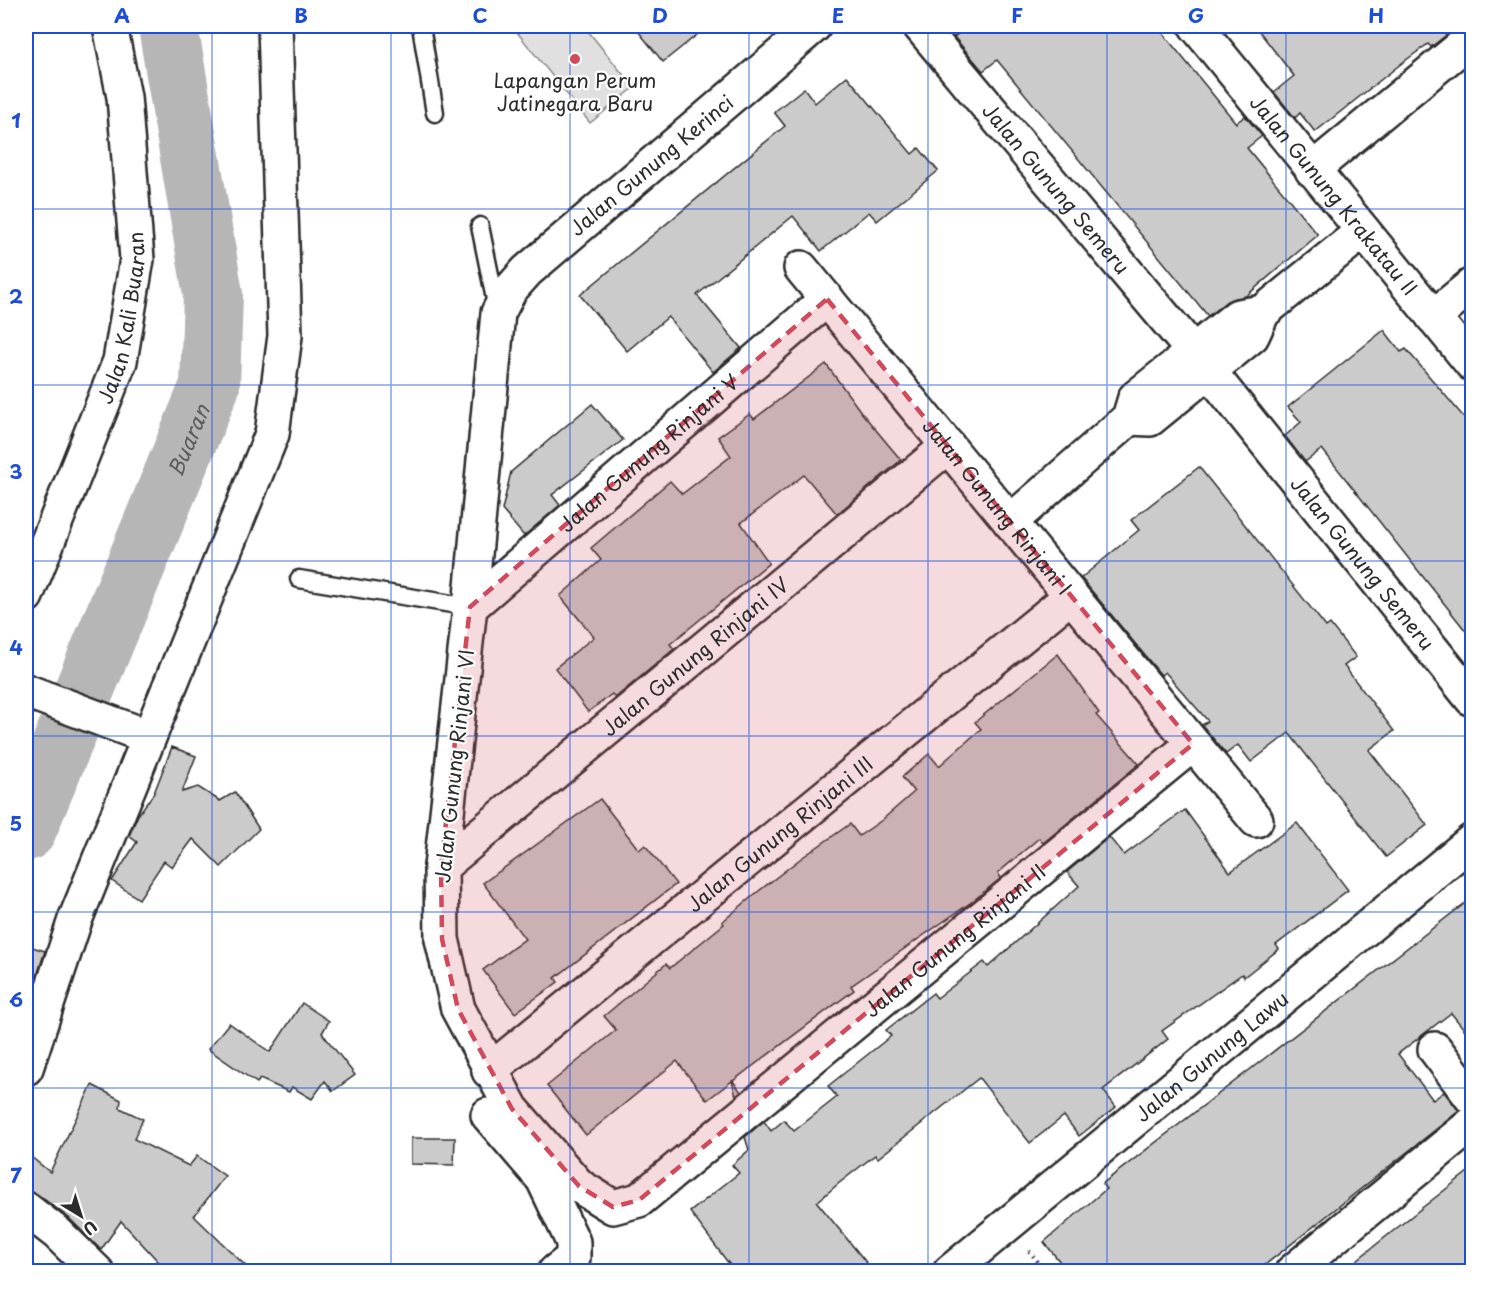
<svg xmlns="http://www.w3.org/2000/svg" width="1498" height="1297" font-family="'Playpen Sans',sans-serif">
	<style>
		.green { fill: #e0e0e0; stroke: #868686; stroke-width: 1.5 }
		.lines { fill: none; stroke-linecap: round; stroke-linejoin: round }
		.river { stroke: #b6b6b6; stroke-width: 60 }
		.building { fill: #cbcbcb; stroke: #2b2b2b; stroke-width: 1.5 }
		.lane-casing { stroke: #2b2b2b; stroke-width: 21 }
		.street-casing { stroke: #2b2b2b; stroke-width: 38 }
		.path { stroke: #2b2b2b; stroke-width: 4; stroke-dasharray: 1.5 4.5; stroke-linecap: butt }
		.lane { stroke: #fff; stroke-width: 16 }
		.street { stroke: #fff; stroke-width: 33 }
		.marked { fill: #d1495b; fill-opacity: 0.2; stroke: #d1495b; stroke-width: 4.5; stroke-dasharray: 12 8; stroke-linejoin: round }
		.grid { fill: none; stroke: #1d4ed8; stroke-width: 1.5; stroke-opacity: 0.55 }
		.poi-dot { fill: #d1495b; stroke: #fff; stroke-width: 2 }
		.labels { text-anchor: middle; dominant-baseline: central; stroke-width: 4.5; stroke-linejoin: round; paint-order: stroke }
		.poi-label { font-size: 20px; fill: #2b2b2b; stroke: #fff }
		.street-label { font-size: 20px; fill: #2b2b2b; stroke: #fff }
		.water-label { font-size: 21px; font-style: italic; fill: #5c5c5c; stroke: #fff }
		.neatline { fill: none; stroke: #1d4ed8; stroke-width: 2 }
		.grid-label { font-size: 20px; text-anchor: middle; font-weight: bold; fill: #1d4ed8 }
	</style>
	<rect width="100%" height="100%" fill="#fff"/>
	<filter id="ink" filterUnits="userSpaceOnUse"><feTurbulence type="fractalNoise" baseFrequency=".0167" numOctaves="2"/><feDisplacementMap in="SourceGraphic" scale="12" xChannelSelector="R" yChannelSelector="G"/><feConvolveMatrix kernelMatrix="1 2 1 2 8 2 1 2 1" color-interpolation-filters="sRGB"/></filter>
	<g filter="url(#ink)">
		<!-- green -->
		<polygon class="green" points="523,26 584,26 634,88 590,123 516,31"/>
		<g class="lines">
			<!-- river -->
			<path class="river" id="s1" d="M26,831L210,386L213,294L168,26"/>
		</g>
		<!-- building -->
		<g class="building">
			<polygon points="634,26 708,26 663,62"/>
			<polygon points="969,26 1157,26 1236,123 1245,116 1262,136 1247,148 1318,235 1246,296 1227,301 1208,316 997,60 983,71 954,37"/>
			<polygon points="1255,26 1458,26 1431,47 1428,44 1402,63 1315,132 1300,113 1295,118 1274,92 1294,76"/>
			<polygon points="847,76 912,154 919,148 938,171 877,221 869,212 821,251 793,216 697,295 741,348 713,372 668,317 627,351 580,295 785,126 774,112 804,88 815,103"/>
			<polygon points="1384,330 1401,352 1406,349 1473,428 1473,640 1322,449 1305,462 1285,436 1301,422 1288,407"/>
			<polygon points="826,364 861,412 901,460 837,514 804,475 741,523 769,563 670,644 674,649 615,698 612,694 588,712 555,668 594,637 560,596 601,560 591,548 670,481 682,494 731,456 718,437 750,414 754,419"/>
			<polygon points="592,404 623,440 552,495 560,505 524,536 502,510 511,472"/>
			<polygon points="1199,467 1326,627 1330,624 1356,657 1344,666 1394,731 1369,750 1427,825 1386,857 1289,733 1251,762 1238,745 1226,754 1202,725 1208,721 1165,672 1161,675 1081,578 1139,530 1131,520"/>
			<polygon points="1058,654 1099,713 1096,715 1139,764 1043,843 1039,838 998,873 1001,878 973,901 851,986 854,990 733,1081 741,1092 736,1096 732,1081 707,1100 677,1061 586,1135 547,1086 616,1030 604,1016 666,964 670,968 724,924 722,922 755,894 800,859 850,824 859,836 882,820 914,792 902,777 929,754 939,766 981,729 975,722"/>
			<polygon points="172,747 196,756 182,792 198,787 220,801 235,792 259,829 221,867 193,839 172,867 164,861 139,899 112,881 137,842 129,836 138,815 154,793"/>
			<polygon points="600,799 639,850 645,845 676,884 555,978 558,982 515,1013 483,970 525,939 483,883"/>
			<polygon points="1185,810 1230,872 1297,823 1348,890 1276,945 1279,949 1244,977 1242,974 1162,1031 1168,1039 1103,1090 1116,1107 1079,1136 1064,1116 1030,1143 979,1078 878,1158 875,1155 838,1184 817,1202 874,1272 735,1272 690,1212 739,1173 732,1165 749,1150 745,1137 764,1121 771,1131 784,1120 794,1131 837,1097 828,1086 891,1036 886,1030 933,993 937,998 984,962 988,967 1079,886 1067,872 1109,837 1124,855"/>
			<polygon points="1473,897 1473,1040 1451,1013 1398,1054 1433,1100 1444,1092 1459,1111 1256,1272 1068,1272 1044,1242 1106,1189 1102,1184"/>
			<polygon points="26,945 45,951 26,1010"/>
			<polygon points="302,1003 329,1021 322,1033 355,1075 333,1091 325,1081 312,1099 292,1087 289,1092 260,1079 257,1083 208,1049 229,1023 270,1052"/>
			<polygon points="92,1085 121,1100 120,1108 143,1119 134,1139 189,1166 197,1156 225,1176 194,1216 252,1272 168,1272 121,1221 101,1250 69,1218 37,1194 26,1191 26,1153 50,1172"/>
			<polygon points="411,1138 455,1138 454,1165 411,1164"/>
			<polygon points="1473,1168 1473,1272 1342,1272 1418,1211"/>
		</g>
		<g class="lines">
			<!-- lane casing -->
			<g class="lane-casing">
				<g id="lane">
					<polyline points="421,26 435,113"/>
					<polyline points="480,226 497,309"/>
					<polyline points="299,579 470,607"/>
				</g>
			</g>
			<!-- street casing -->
			<g class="street-casing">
				<g id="street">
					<path id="s2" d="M814,26L527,271L510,290L498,313L470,607L441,867L442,939L458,1009L512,1109L579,1186L613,1207L639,1200L1193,744"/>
					<path id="s3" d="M920,26L1192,350L1472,699"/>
					<path id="s4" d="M1196,26L1472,364"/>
					<polyline points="1312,170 1472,38"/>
					<path id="s5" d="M801,268L1256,820"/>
					<polyline points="1433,317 1472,285"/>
					<polyline points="1129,418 1150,419 1252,336 1263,312 1363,231"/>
					<polyline points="1010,522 1129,418 1135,398 1238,316 1263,312"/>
					<path id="s6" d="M26,596L120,361L137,259L124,97L110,26"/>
					<path id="s7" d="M470,607L827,299"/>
					<polyline points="26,691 149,737"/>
					<path id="s8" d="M441,867L948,446"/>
					<polyline points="1435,1049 1472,1098"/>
					<polyline points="26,1068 75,920 272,434 285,336 275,26"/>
					<path id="s9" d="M489,1071L1071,596"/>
					<polyline points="488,1115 543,1179 573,1242 573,1258 555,1272"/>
					<polyline points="26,1209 57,1233 97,1272"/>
					<path id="s10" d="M950,1272L1472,841"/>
					<polyline points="1292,1272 1472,1124"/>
				</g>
			</g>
			<!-- path -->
			<polyline class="path" points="1029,1251 1046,1272"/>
			<!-- lane -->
			<use href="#lane" class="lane"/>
			<!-- street -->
			<use href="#street" class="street"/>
		</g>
	</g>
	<!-- marked area -->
	<path class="marked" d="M827,299L1193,744L639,1200L613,1207L579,1186L512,1109L458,1009L442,939L441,867L470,607Z"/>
	<!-- grid -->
	<path class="grid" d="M212,26V1272M391,26V1272M570,26V1272M749,26V1272M928,26V1272M1107,26V1272M1286,26V1272M26,209H1472M26,385H1472M26,561H1472M26,736H1472M26,912H1472M26,1088H1472"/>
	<!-- markers -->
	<circle class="poi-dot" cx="575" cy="59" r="6"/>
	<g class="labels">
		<!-- poi labels -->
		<g class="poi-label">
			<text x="575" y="80">Lapangan Perum<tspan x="575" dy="23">Jatinegara Baru</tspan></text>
		</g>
		<!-- street labels -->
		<g class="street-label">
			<text transform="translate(651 165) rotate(-40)">Jalan Gunung Kerinci</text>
			<text stroke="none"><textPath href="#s3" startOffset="212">Jalan Gunung Semeru</textPath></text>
			<text stroke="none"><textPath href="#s4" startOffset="218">Jalan Gunung Krakatau II</textPath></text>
			<text stroke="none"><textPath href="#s6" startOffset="296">Jalan Kali Buaran</textPath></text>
			<text stroke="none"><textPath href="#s7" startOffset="236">Jalan Gunung Rinjani V</textPath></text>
			<text stroke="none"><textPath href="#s5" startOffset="309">Jalan Gunung Rinjani I</textPath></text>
			<text stroke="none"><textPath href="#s3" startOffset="696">Jalan Gunung Semeru</textPath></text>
			<text stroke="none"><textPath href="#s8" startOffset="330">Jalan Gunung Rinjani IV</textPath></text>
			<text transform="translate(454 766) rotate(-84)">Jalan Gunung Rinjani VI</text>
			<text stroke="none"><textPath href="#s9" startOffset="375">Jalan Gunung Rinjani III</textPath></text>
			<text stroke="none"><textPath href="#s2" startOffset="1821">Jalan Gunung Rinjani II</textPath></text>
			<text stroke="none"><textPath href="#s10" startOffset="339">Jalan Gunung Lawu</textPath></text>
		</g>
		<!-- water labels -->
		<g class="water-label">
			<text stroke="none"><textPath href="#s1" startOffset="423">Buaran</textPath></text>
		</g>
	</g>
	<!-- margin -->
	<rect width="1498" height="1297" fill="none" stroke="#fff" stroke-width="66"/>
	<!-- north arrow -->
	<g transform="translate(81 1216) rotate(142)" stroke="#ffffff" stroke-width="4.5" paint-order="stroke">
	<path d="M0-4.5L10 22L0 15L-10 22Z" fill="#2b2b2b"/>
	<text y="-9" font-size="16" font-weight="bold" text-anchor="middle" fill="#2b2b2b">U</text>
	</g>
	<rect x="33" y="33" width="1432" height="1231" class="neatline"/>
	<g class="grid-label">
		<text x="122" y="23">A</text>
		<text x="301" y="23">B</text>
		<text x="480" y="23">C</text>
		<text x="660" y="23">D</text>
		<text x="838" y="23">E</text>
		<text x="1017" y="23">F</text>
		<text x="1196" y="23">G</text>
		<text x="1376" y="23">H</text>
		<text x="16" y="128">1</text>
		<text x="16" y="304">2</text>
		<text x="16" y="479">3</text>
		<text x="16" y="655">4</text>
		<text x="16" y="831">5</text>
		<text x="16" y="1007">6</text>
		<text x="16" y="1183">7</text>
	</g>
</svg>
